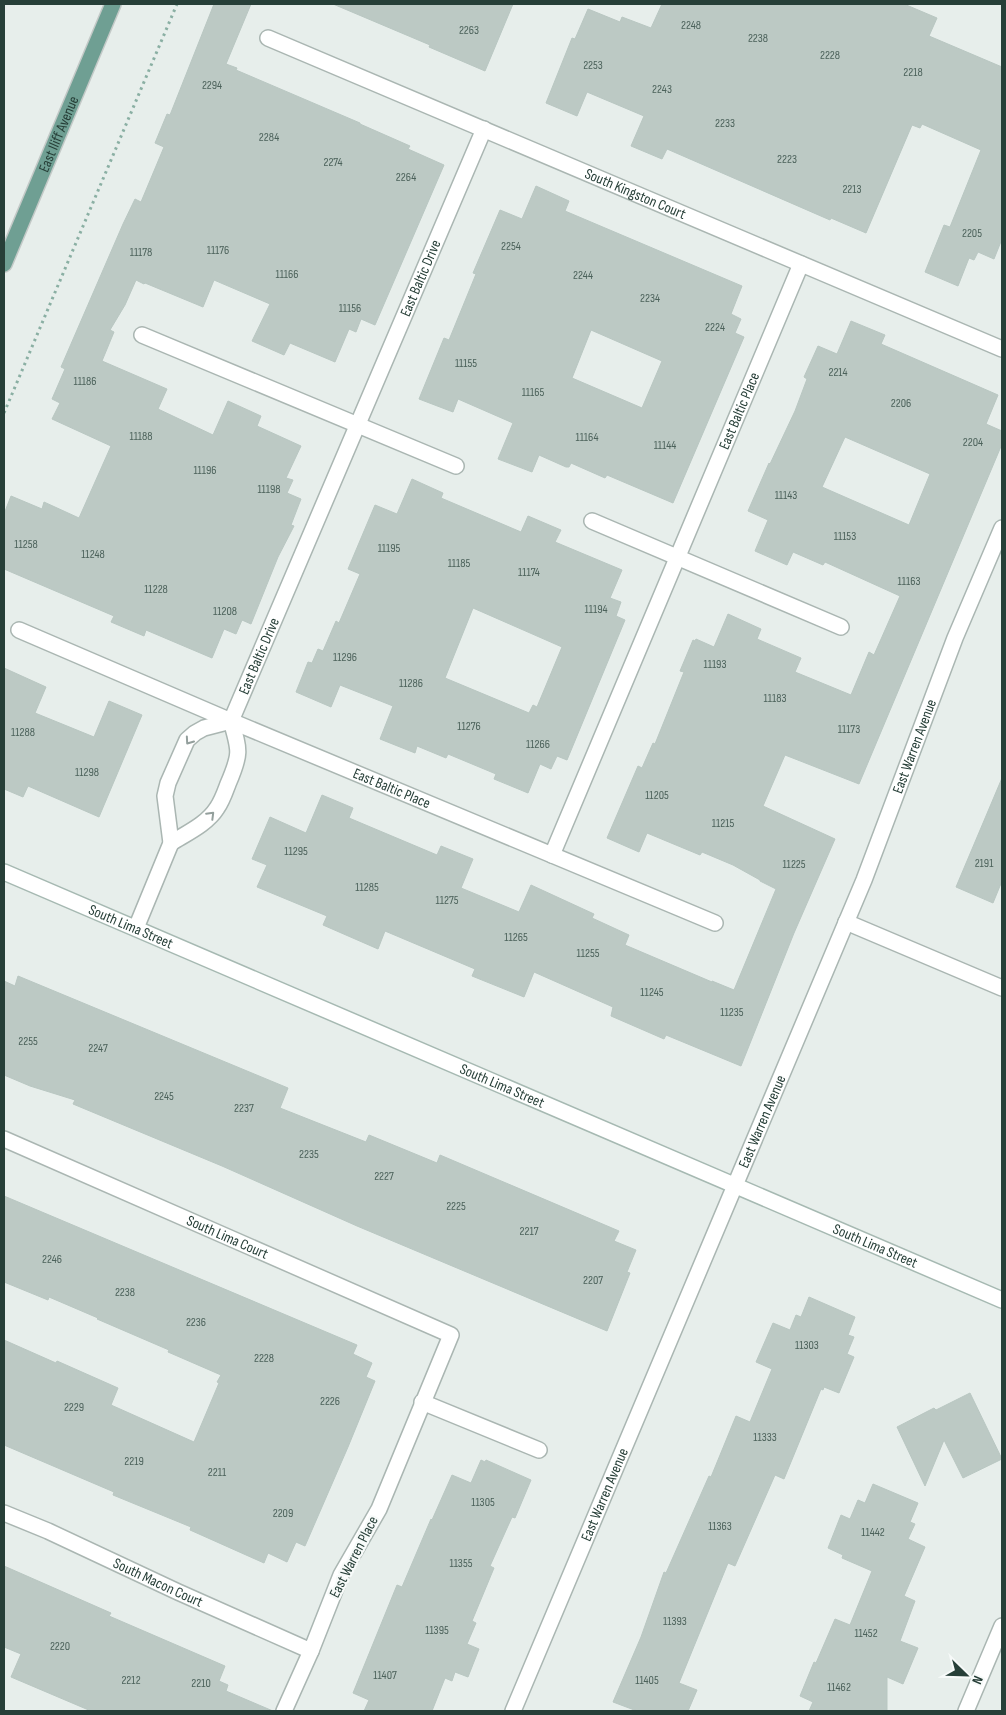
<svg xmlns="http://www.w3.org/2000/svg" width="1006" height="1715" font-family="'Sofia Sans Condensed',sans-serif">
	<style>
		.building { fill: #bcc9c4; stroke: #b9c7c2; fill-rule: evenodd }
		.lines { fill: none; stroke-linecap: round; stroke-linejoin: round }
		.street-casing { stroke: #aab6b2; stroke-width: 18 }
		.secondary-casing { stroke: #a6b9b2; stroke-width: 18 }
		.primary-casing { stroke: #c3c9c7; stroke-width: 18 }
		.path { stroke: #8aafa3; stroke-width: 3; stroke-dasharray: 2.5 4; stroke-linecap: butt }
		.street { stroke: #fff; stroke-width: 15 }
		.secondary { stroke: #fff; stroke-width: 15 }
		.primary { stroke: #6f9f93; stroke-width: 15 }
		.oneway { stroke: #939f9c }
		.labels { text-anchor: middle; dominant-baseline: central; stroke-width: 4.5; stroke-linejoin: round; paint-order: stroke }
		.number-label { font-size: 12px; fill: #4c625b }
		.street-label { font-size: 15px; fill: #273f38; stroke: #f7faf9 }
	</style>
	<rect width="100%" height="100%" fill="#e7eeeb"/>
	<!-- building -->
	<g class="building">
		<polygon points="214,4 251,4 226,64 237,68 236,70 360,123 360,124 410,146 408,149 444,165 375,325 361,319 356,332 349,329 335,362 290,343 284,355 252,341 270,304 214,280 203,307 145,283 144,284 136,280 125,305 110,330 114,332 102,361 167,389 158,409 213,435 228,401 261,416 257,426 301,446 286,478 293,480 287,493 301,499 291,525 294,526 278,557 251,624 242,620 236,634 224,629 212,658 146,630 144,636 111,622 114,616 4,569 4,514 11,496 42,509 44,502 79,518 111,446 52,419 60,403 52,399 65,369 61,367 123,224 135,199 141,202 164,147 155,143 167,114 170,115"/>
		<polygon points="333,4 513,4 485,71 429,47 430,45"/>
		<polygon points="662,4 904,4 937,18 929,36 1002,67 1002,239 994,259 978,252 974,260 969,258 958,286 925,272 944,225 950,227 981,150 922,124 920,128 912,125 866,233 831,218 830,220 667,149 662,159 631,146 644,116 587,92 577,116 546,103 572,38 575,39 588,9 620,22 622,17 651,28"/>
		<path d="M536,186L569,201L565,211L742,286L731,314L741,319L735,333L744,337L673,503L607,475L605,478L571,463L569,467H566L539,455L532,472L498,459L513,423L458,399L453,412L419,399L444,338L449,340L476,274L473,273L500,210L522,219ZM591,330L662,361L642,408L572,378Z"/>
		<path d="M851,321L885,335L881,344L998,395L986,424L1002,431V444L859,784L785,755L763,806L835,839L794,933L741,1066L666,1035L664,1039L611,1016L613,1007L534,972L524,997L472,976L475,969L385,931L378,949L323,925L327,916L257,887L267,865L252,859L270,817L306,833L322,795L353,808L349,818L437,855L441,846L473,859L461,888L519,912L531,885L594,914L592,918L629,935L625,945L712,982V981L734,990L776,889L760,881V880L733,865L702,852L700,855L647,833L639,852L607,838L638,766L642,768L653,743L655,744L684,672L680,671L693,640L695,641L696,639L714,647L728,614L761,629L757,639L801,658L795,672L851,695L869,652L874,655L900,596L825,562L823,565L793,552L787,565L755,551L768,520L748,511L769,463L770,464L795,411L807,379L804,377L818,346L837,354ZM845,437L930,474L909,525L822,487Z"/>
		<path d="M412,479L443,493L441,498L521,532L528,516L561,530L555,542L622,570L610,598L621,602L616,616L625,620L567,760L557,756L551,769L540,764L528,793L494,779L496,774L448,754L446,758L417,746L415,753L380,739L393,706L340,685L331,707L296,692L308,662L312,663L318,649L323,651L336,621L339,623L360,574L348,569L375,505L397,514ZM473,608L562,647L537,707L533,705L529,713L445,678Z"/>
		<polygon points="4,668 46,687 35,713 94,737 109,701 142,715 99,817 28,786 23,797 4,789"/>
		<polygon points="1002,778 1002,881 993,903 956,887"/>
		<polygon points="18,976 288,1088 280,1108 366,1142 369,1135 437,1163 440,1155 619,1231 614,1241 636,1250 627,1272 630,1273 607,1331 357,1226 222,1166 73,1104 75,1100 30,1086 4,1075 4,981 15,986"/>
		<polygon points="4,1196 357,1345 353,1354 372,1363 366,1377 375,1381 348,1447 305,1546 296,1542 287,1562 268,1553 264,1563 190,1530 191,1527 113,1495 114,1492 4,1445 4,1340 56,1363 57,1361 118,1388 111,1405 194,1442 219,1383 217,1382 221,1375 168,1352 169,1350 97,1319 98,1318 49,1297 48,1300 4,1282"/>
		<polygon points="809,1297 855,1317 848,1335 854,1337 847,1354 854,1357 839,1393 824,1387 823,1390 821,1389 784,1479 775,1475 735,1566 728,1563 679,1683 697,1690 688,1711 637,1711 613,1702 641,1637 664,1572 666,1573 709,1476 711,1477 736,1416 750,1422 772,1369 756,1362 773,1323 790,1330 796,1315 801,1317"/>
		<polygon points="970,1393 1002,1459 963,1478 944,1440 925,1486 897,1427 934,1408 936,1410"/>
		<polygon points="481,1460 485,1462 486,1460 531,1480 515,1518 512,1517 490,1566 494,1568 472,1621 476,1623 467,1644 479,1649 468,1677 455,1672 452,1681 445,1678 432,1711 364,1711 369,1700 353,1693 397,1585 402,1587 431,1519 432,1520 452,1475 471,1483"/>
		<polygon points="873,1484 918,1503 910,1522 915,1524 908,1539 925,1547 904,1596 915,1601 900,1641 918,1648 903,1684 887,1677 887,1711 809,1711 813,1702 800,1696 814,1662 816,1663 835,1619 850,1625 872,1571 842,1558 843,1555 828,1548 841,1515 850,1519 858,1500 865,1503"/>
		<polygon points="4,1566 111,1613 109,1616 225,1666 219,1681 228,1685 226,1691 273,1711 91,1711 11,1677 21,1654 4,1647"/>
	</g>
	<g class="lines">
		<!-- street casing -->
		<g class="street-casing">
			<g id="street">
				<path id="s1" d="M268,38L1002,349"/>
				<polyline points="142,335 456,466"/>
				<polyline points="592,521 841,627"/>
				<path id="s2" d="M19,630L231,721L715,923"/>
				<path id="s3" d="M171,843C187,833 207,824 217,808C222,801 225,792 228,784C241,754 240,751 231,721L484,129"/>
				<path id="s4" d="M552,855L801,264"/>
				<polyline points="846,922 1002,988"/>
				<polyline points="136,928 171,843 165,796 168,783 187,740 195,733 204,728 231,721"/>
				<path id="s5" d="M4,1139L451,1335L379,1509L341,1575L311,1651L284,1711"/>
				<polyline points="422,1402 539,1450"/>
				<path id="s6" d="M4,1513L48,1531L178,1592L311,1651"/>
				<path id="s7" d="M513,1711L864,880L955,638L1002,528"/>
				<polyline points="966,1711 1002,1626"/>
			</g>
		</g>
		<!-- secondary casing -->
		<g class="secondary-casing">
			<g id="secondary">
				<path id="s8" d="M4,872L1002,1300"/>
			</g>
		</g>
		<!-- primary casing -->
		<g class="primary-casing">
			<g id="primary">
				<path id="s9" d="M4,264L113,4"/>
			</g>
		</g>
		<!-- path -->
		<polyline class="path" points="4,413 177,4"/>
		<!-- street -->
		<use href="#street" class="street"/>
		<!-- secondary -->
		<use href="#secondary" class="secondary"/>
		<!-- primary -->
		<use href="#primary" class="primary"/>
	</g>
	<!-- one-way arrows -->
	<defs><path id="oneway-chevron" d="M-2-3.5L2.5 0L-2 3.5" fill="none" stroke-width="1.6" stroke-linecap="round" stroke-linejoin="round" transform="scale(1.25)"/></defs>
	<g class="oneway">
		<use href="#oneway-chevron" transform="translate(189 741) rotate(125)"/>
		<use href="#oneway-chevron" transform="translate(211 815) rotate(-45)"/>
	</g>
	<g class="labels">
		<!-- number labels -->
		<g class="number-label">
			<text x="691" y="25">2248</text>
			<text x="469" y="30">2263</text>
			<text x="758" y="38">2238</text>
			<text x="830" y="55">2228</text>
			<text x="593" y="65">2253</text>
			<text x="913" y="72">2218</text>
			<text x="212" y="85">2294</text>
			<text x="662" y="89">2243</text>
			<text x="725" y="123">2233</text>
			<text x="269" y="137">2284</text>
			<text x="787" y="159">2223</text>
			<text x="333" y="162">2274</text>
			<text x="406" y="177">2264</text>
			<text x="852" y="189">2213</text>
			<text x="972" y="233">2205</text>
			<text x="511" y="246">2254</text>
			<text x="218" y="250">11176</text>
			<text x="141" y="252">11178</text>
			<text x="287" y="274">11166</text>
			<text x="583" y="275">2244</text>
			<text x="650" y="298">2234</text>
			<text x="350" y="308">11156</text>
			<text x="715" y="327">2224</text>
			<text x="466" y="363">11155</text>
			<text x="838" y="372">2214</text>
			<text x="85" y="381">11186</text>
			<text x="533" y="392">11165</text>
			<text x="901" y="403">2206</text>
			<text x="141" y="436">11188</text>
			<text x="587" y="437">11164</text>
			<text x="973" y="442">2204</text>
			<text x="665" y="445">11144</text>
			<text x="205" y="470">11196</text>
			<text x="269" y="489">11198</text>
			<text x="786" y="495">11143</text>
			<text x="845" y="536">11153</text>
			<text x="26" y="544">11258</text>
			<text x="389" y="548">11195</text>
			<text x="93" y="554">11248</text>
			<text x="459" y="563">11185</text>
			<text x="529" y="572">11174</text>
			<text x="909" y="581">11163</text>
			<text x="156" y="589">11228</text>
			<text x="596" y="609">11194</text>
			<text x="225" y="611">11208</text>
			<text x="345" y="657">11296</text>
			<text x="715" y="664">11193</text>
			<text x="411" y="683">11286</text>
			<text x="775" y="698">11183</text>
			<text x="469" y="726">11276</text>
			<text x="849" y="729">11173</text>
			<text x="23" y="732">11288</text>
			<text x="538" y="744">11266</text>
			<text x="87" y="772">11298</text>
			<text x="657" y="795">11205</text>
			<text x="723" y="823">11215</text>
			<text x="296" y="851">11295</text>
			<text x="984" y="863">2191</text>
			<text x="794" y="864">11225</text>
			<text x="367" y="887">11285</text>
			<text x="447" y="900">11275</text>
			<text x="516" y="937">11265</text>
			<text x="588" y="953">11255</text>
			<text x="652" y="992">11245</text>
			<text x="732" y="1012">11235</text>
			<text x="28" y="1041">2255</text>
			<text x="98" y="1048">2247</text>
			<text x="164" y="1096">2245</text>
			<text x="244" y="1108">2237</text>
			<text x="309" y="1154">2235</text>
			<text x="384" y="1176">2227</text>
			<text x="456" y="1206">2225</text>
			<text x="529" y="1231">2217</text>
			<text x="52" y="1259">2246</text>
			<text x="593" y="1280">2207</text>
			<text x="125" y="1292">2238</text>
			<text x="196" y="1322">2236</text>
			<text x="807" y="1345">11303</text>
			<text x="264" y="1358">2228</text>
			<text x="330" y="1401">2226</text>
			<text x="74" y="1407">2229</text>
			<text x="765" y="1437">11333</text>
			<text x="134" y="1461">2219</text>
			<text x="217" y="1472">2211</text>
			<text x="483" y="1502">11305</text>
			<text x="283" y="1513">2209</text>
			<text x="720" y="1526">11363</text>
			<text x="873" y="1532">11442</text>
			<text x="461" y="1563">11355</text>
			<text x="675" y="1621">11393</text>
			<text x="437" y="1630">11395</text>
			<text x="866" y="1633">11452</text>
			<text x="60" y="1646">2220</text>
			<text x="385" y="1675">11407</text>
			<text x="131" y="1680">2212</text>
			<text x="647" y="1680">11405</text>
			<text x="201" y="1683">2210</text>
			<text x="839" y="1687">11462</text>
		</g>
		<!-- street labels -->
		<g class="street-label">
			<text stroke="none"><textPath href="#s9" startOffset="141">East Iliff Avenue</textPath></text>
			<text stroke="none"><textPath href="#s1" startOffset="399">South Kingston Court</textPath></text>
			<text stroke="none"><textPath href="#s3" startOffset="632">East Baltic Drive</textPath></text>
			<text stroke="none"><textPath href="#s4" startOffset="482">East Baltic Place</textPath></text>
			<text stroke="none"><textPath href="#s3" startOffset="221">East Baltic Drive</textPath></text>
			<text stroke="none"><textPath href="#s7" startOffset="1045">East Warren Avenue</textPath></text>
			<text stroke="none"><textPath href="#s2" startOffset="405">East Baltic Place</textPath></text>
			<text stroke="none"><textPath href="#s8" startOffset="138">South Lima Street</textPath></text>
			<text stroke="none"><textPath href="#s8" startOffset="542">South Lima Street</textPath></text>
			<text stroke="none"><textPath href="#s7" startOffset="640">East Warren Avenue</textPath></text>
			<text stroke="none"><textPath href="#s5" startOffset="244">South Lima Court</textPath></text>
			<text stroke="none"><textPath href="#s8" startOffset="948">South Lima Street</textPath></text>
			<text stroke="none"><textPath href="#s7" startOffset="235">East Warren Avenue</textPath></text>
			<text transform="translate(354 1557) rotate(-63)">East Warren Place</text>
			<text stroke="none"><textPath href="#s6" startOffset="169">South Macon Court</textPath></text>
		</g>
	</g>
	<!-- border -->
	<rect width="1006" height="1715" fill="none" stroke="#273f38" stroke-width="10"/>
	<!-- north arrow -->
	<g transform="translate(966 1675) rotate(113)" stroke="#f7faf9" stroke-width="4" paint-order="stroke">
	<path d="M0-4L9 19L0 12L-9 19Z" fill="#273f38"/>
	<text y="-8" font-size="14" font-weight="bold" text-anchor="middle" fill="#273f38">N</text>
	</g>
</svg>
